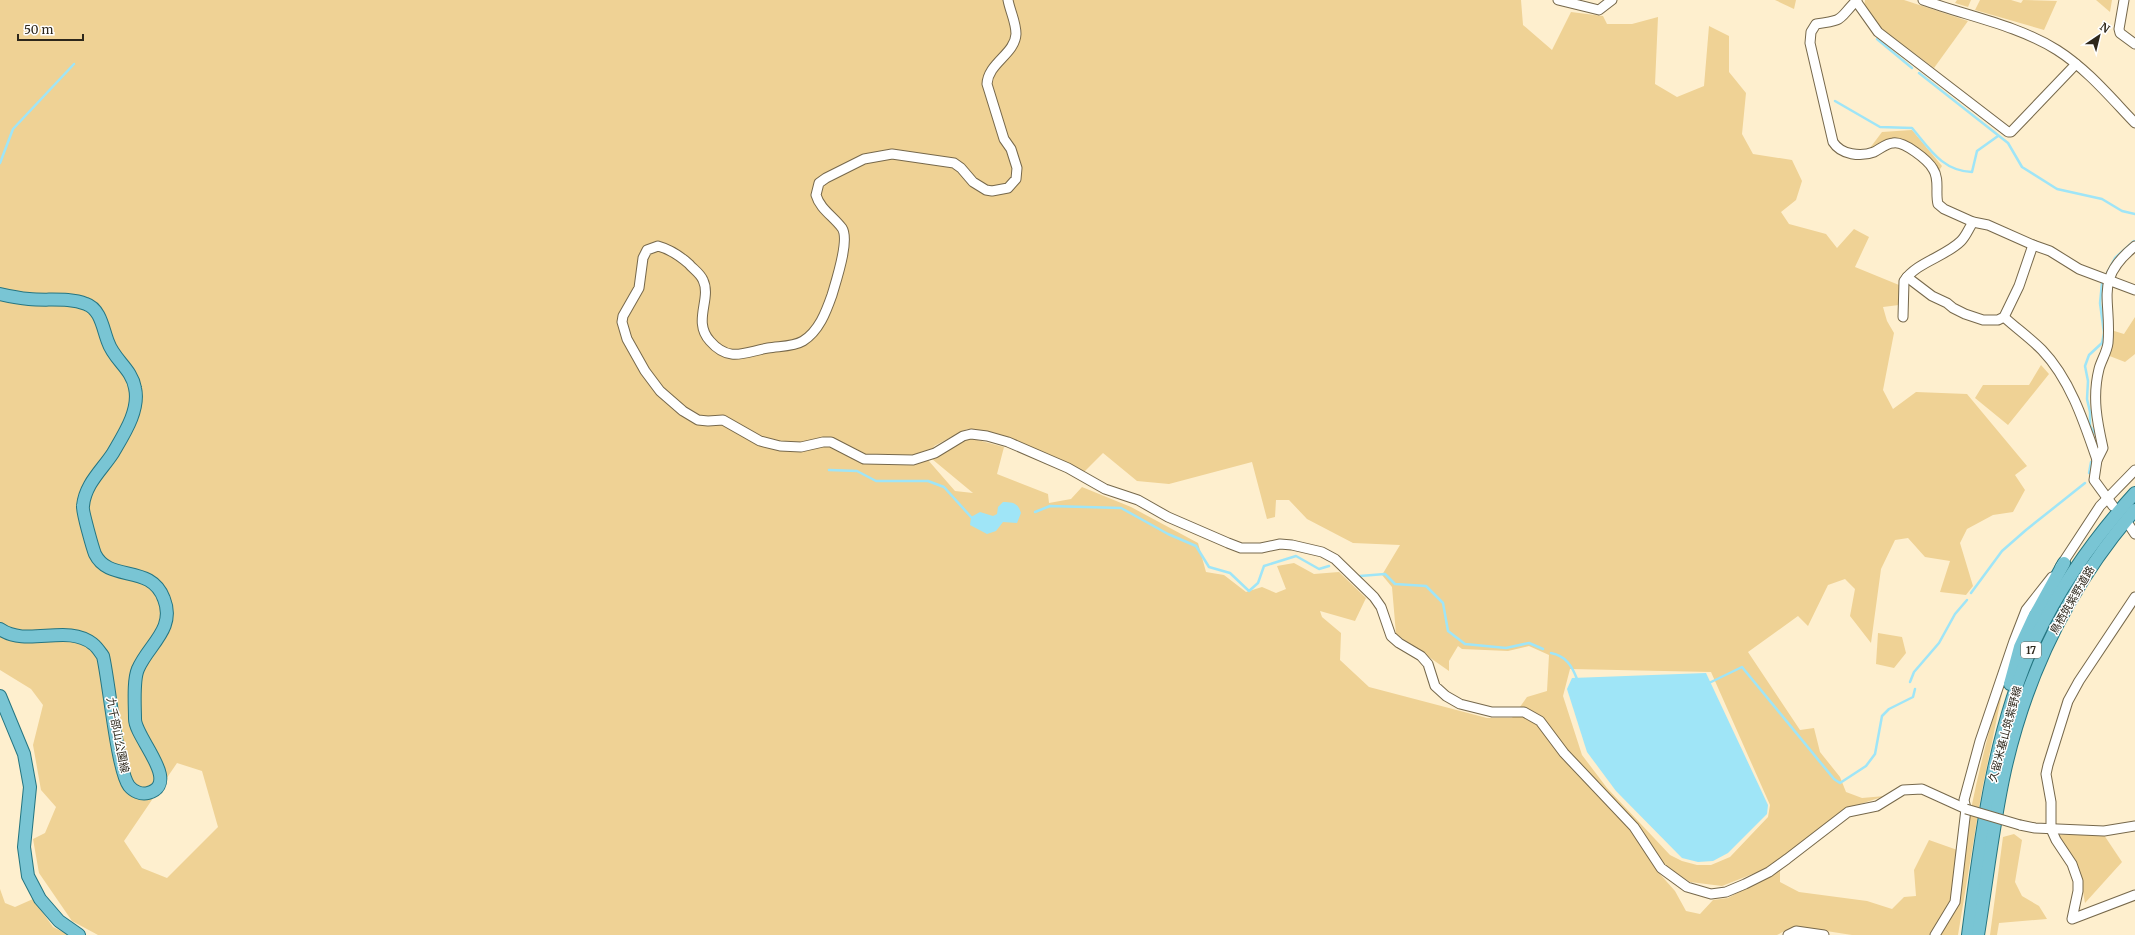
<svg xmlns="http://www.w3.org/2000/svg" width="2135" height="935" font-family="Merriweather,'Noto Sans JP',serif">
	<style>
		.green { fill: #efd295; fill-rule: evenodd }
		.water { fill: #9fe5f7 }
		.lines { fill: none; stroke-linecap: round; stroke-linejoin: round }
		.stream { stroke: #9fe5f7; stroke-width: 2.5 }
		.minor-casing { stroke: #76684b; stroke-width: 11 }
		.major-casing { stroke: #257581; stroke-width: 14 }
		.minor { stroke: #fff; stroke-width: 9 }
		.major { stroke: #79c5d4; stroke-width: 12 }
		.minor-bridge-casing { stroke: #76684b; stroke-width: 11; stroke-linecap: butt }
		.minor-bridge { stroke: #fff; stroke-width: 9 }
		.labels { text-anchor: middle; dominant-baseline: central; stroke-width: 3; stroke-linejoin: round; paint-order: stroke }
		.shield { fill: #fff; stroke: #6c685f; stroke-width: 1 }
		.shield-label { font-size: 10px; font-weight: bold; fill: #2d271b }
		.street-label { font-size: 11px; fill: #2d271b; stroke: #fff }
	</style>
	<rect width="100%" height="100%" fill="#feefce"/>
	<!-- green -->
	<g class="green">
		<path d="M0,0H1521L1523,25L1552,50L1571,12L1603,16L1607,24H1632L1658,17L1655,84L1677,97L1704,86L1709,26L1729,36V72L1746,93L1742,134L1753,154L1792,160L1802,181L1796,200L1781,212L1789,224L1826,234L1837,248L1854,229L1869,237L1855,267L1899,285V305L1883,307L1887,321L1894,333L1883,390L1893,409L1916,392L1967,394L2027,466L2015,475L2025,490L2013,512L1993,515L1967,529L1960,543L1973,586L1966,595L1940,592L1950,561L1925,557L1908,538L1895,540L1881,569L1871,643L1850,616L1855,589L1845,579L1828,585L1808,626L1798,616L1748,652L1800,730L1814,728L1820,752L1840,777L1846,792L1862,798L1885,796L1848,808L1773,866L1722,886L1690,882L1664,865L1659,873L1675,891L1686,911L1700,914L1713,900L1728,898L1780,869V882L1799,892L1867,901L1892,909L1904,897L1916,896L1914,870L1929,840L1963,852C1974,787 1989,728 2008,665L1982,790L1958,935H1852L1794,926L1777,935H98L72,921L39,873L33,839L45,833L56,807L41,790L33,745L43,705L31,689L0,670ZM967,429L992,433L1084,472L1103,453L1137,481L1169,484L1252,462L1267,519L1275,517L1276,500H1289L1307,519L1353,543L1400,545L1382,575L1392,587L1396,634L1449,671V661L1458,646L1462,649L1508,651L1529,646L1549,655L1547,691L1527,697L1512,718H1487L1369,687L1340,660L1341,633L1322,617L1320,611L1355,621L1366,598L1339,572L1314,574L1294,563L1277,566L1286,589L1276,593L1262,587L1246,592L1224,575L1206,572L1198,543L1131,507L1082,487L1071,499L1049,503L1048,494L997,474L1004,447L970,438L932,459L973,493L955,491L928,460L934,446ZM1570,669L1711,672L1770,805L1768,817L1730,857L1711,865H1697L1682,861L1670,855L1607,788L1582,755L1563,696ZM177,763L202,771L218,827L167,878L142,868L124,841Z"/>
		<polygon points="1775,0 1796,0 1794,9"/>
		<polygon points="1865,0 1904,0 1968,21 1934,68 1878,26 1864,7"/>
		<polygon points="1957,0 1971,0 1968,7 1955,3"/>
		<polygon points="1980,0 2011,0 2021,3 2023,0 2057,1 2044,30 1975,10"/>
		<polygon points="2096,0 2112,0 2110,12"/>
		<polygon points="1912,130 1942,166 1938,172 1902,140 1870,148 1882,132"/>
		<polygon points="2135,317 2135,354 2125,362 2107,355 2111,330 2124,334"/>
		<polygon points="2041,365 2049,374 2008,425 1975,398 1983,385 2029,385"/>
		<polygon points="1878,633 1902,637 1906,653 1894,668 1876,664"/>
		<polygon points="2014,834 2022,840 2015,882 2022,896 2039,906 2047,919 1999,923 1997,935 1990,935 2003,837"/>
		<polygon points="2059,835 2104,835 2122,862 2085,903 2080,874"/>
		<polygon points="0,889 5,903 15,907 33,899 53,927 69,935 0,935"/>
	</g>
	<!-- water -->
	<g class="water">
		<path d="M1003,502C1013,502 1018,503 1021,513L1017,523L1003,522L996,531L987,534L970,525L971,517L980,512L993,516L997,514L998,507Z"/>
		<polygon points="1706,673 1768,805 1767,814 1728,853 1713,861 1698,862 1682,858 1616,791 1587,752 1567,689 1572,678"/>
	</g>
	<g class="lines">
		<!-- stream -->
		<g class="stream">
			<polyline points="1877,39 1912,68"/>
			<polyline points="1919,73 2008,143 2022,167 2057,189 2102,199 2122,211 2135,214"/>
			<path d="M1835,101L1880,127L1912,128C1929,148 1942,171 1972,172L1977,151L1998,136"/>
			<polyline points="0,163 13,129 74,64"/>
			<polyline points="2107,273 2115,258 2134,241"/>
			<polyline points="2097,436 2090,426 2090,412 2087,399 2088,381 2085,366 2089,355 2102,343 2104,333 2100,303 2102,283"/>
			<polyline points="2097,441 2098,450"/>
			<polyline points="829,470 857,471 876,481 928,481 944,487 971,517"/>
			<polyline points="2089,473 2091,462"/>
			<polyline points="1035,512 1050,506 1121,508 1168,534 1196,546 1209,567 1230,573 1249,591 1258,583 1264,566 1296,556 1319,569 1329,566"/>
			<polyline points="1360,576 1385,574 1395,584 1426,586 1443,603 1448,631 1465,644 1506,648 1529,643 1543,649"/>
			<polyline points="1971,593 2002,551 2026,530 2085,483"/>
			<path d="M1551,653C1566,656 1572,666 1577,679"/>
			<polyline points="1910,682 1914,672 1939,643 1955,614 1967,600"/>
			<polyline points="1709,683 1742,667 1834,779 1840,783 1866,766 1875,754 1882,716 1889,709 1913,697 1915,689"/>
		</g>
		<!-- minor casing -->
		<g class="minor-casing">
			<g id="minor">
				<path d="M1008,0C1010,11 1016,22 1016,34C1015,54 988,63 987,84L1004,139L1011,149L1017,168L1016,179L1008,188L992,191L986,190L973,182L961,168L954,163L892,154L864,159L826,178L819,183L816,195C820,209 833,216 842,228C850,240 836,281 832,295C826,312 819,331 803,341C793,347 779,346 768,348C745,352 729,363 710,341C692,321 712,299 703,280C700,273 693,269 689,264C680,256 669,249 658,246L647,250L643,258L639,288L623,316L622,322L627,339L645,371L660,391L683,411L698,420L708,421L723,420L760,441L780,446L801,447L823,442H831L864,459L913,460L935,453L963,436L971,434L987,436L1008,442L1068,468L1105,489L1138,500L1168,517L1228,543L1241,548H1261L1280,544L1292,545L1322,552L1335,559L1374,597L1381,607L1391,636L1399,643L1421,656L1428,664L1435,686L1446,696L1460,704L1492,712H1524L1540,721L1564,753L1634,827L1661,868L1687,887L1711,894L1726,892L1745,884L1769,872L1787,859L1848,812L1877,806L1903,790L1922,789L1966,809"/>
				<polyline points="1558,0 1599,10 1612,0"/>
				<path d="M1857,0C1837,20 1846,20 1816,24L1811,32L1810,43L1833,142C1841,155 1861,157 1874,152C1880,149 1887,143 1893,143C1904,141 1928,160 1933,169C1940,179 1935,193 1938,204L1944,209L1973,222L1988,225L2033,245L2050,251L2079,269L2135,290"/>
				<path d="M1923,0C1967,16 2017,25 2057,50C2087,69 2111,98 2135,123"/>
				<polyline points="2124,0 2119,29 2120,33 2135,44"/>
				<polyline points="1856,1 1878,32 2008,132 2011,132 2076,64"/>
				<polyline points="1907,277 1932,296 1947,303 1953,308 1965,314 1983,320 1998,320 2004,317 2019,286 2033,245"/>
				<path d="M1903,317L1904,281C1917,262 1945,257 1961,241C1966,236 1969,228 1973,222"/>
				<path d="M2004,317C2016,328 2030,338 2042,350C2070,379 2084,422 2097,460"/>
				<path d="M2113,506L2094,480L2097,460L2103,448C2097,421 2092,397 2099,369C2101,361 2107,352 2108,343C2112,299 2093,280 2135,246"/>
				<polyline points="2129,525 2135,534"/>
				<polyline points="2060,567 2100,506 2135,470"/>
				<polyline points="2135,597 2079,681 2068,701 2048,765 2046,774 2051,802 2051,829 2056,840 2072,864 2078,881 2078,891 2072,919 2135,895"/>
				<polyline points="2020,825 2035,828 2104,831 2135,826"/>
				<polyline points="1788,935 1796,931 1824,935"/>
				<polyline points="1935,935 1955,902 1966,809 1964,800 1980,741 2014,641 2026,610 2052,577"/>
			</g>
		</g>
		<!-- major casing -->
		<g class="major-casing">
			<g id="major">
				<path d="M0,294C9,296 19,298 29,299C47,301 68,297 86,304C101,309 103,330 108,342C114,360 132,369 135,388C140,410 124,434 113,453C102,470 85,484 83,506C82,511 93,549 95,554C109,583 151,563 164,599C176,629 148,645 138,669C133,680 135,706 135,719C135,738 182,783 148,793C141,795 133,791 129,786C117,770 109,681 103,656C100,652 97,647 93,644C67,623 27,648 0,629"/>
				<polyline points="2010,684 2020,647 2033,619 2064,563"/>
				<polyline points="0,696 24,754 30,787 24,847 28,876 40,899 59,921 79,935"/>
				<path d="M1968,935C1981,836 1993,732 2035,640C2060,586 2095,537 2135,493"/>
				<path d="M1978,935C1987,880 1993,824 2005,770C2027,673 2070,585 2135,510"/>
			</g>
		</g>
		<!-- minor -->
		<use href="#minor" class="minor"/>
		<!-- major -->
		<use href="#major" class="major"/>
		<!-- minor-bridge casing -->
		<g class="minor-bridge-casing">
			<polyline id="minor-bridge" points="1966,809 2020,825"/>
		</g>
		<!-- minor-bridge -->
		<use href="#minor-bridge" class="minor-bridge"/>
	</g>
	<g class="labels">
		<!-- shield labels -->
		<rect class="shield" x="2021" y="642" width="20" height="16" rx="3"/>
		<g class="shield-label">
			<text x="2031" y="650">17</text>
		</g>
		<!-- street labels -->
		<g class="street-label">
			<text transform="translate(2072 600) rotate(-60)">鳥栖筑紫野道路</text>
			<text transform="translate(2005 734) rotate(-75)">久留米基山筑紫野線</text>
			<text transform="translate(118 735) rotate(79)">九千部山公園線</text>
		</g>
	</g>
	<!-- north arrow -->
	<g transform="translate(2099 36) rotate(35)" stroke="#ffffff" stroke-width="3" paint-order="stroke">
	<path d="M0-3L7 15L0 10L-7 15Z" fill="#2d271b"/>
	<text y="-6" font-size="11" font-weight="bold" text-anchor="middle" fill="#2d271b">N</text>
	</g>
	<!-- scale -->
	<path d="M18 34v6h65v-6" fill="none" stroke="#2d271b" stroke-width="2"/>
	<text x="24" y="34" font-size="12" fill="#2d271b" stroke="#ffffff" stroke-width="3" paint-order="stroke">50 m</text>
</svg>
